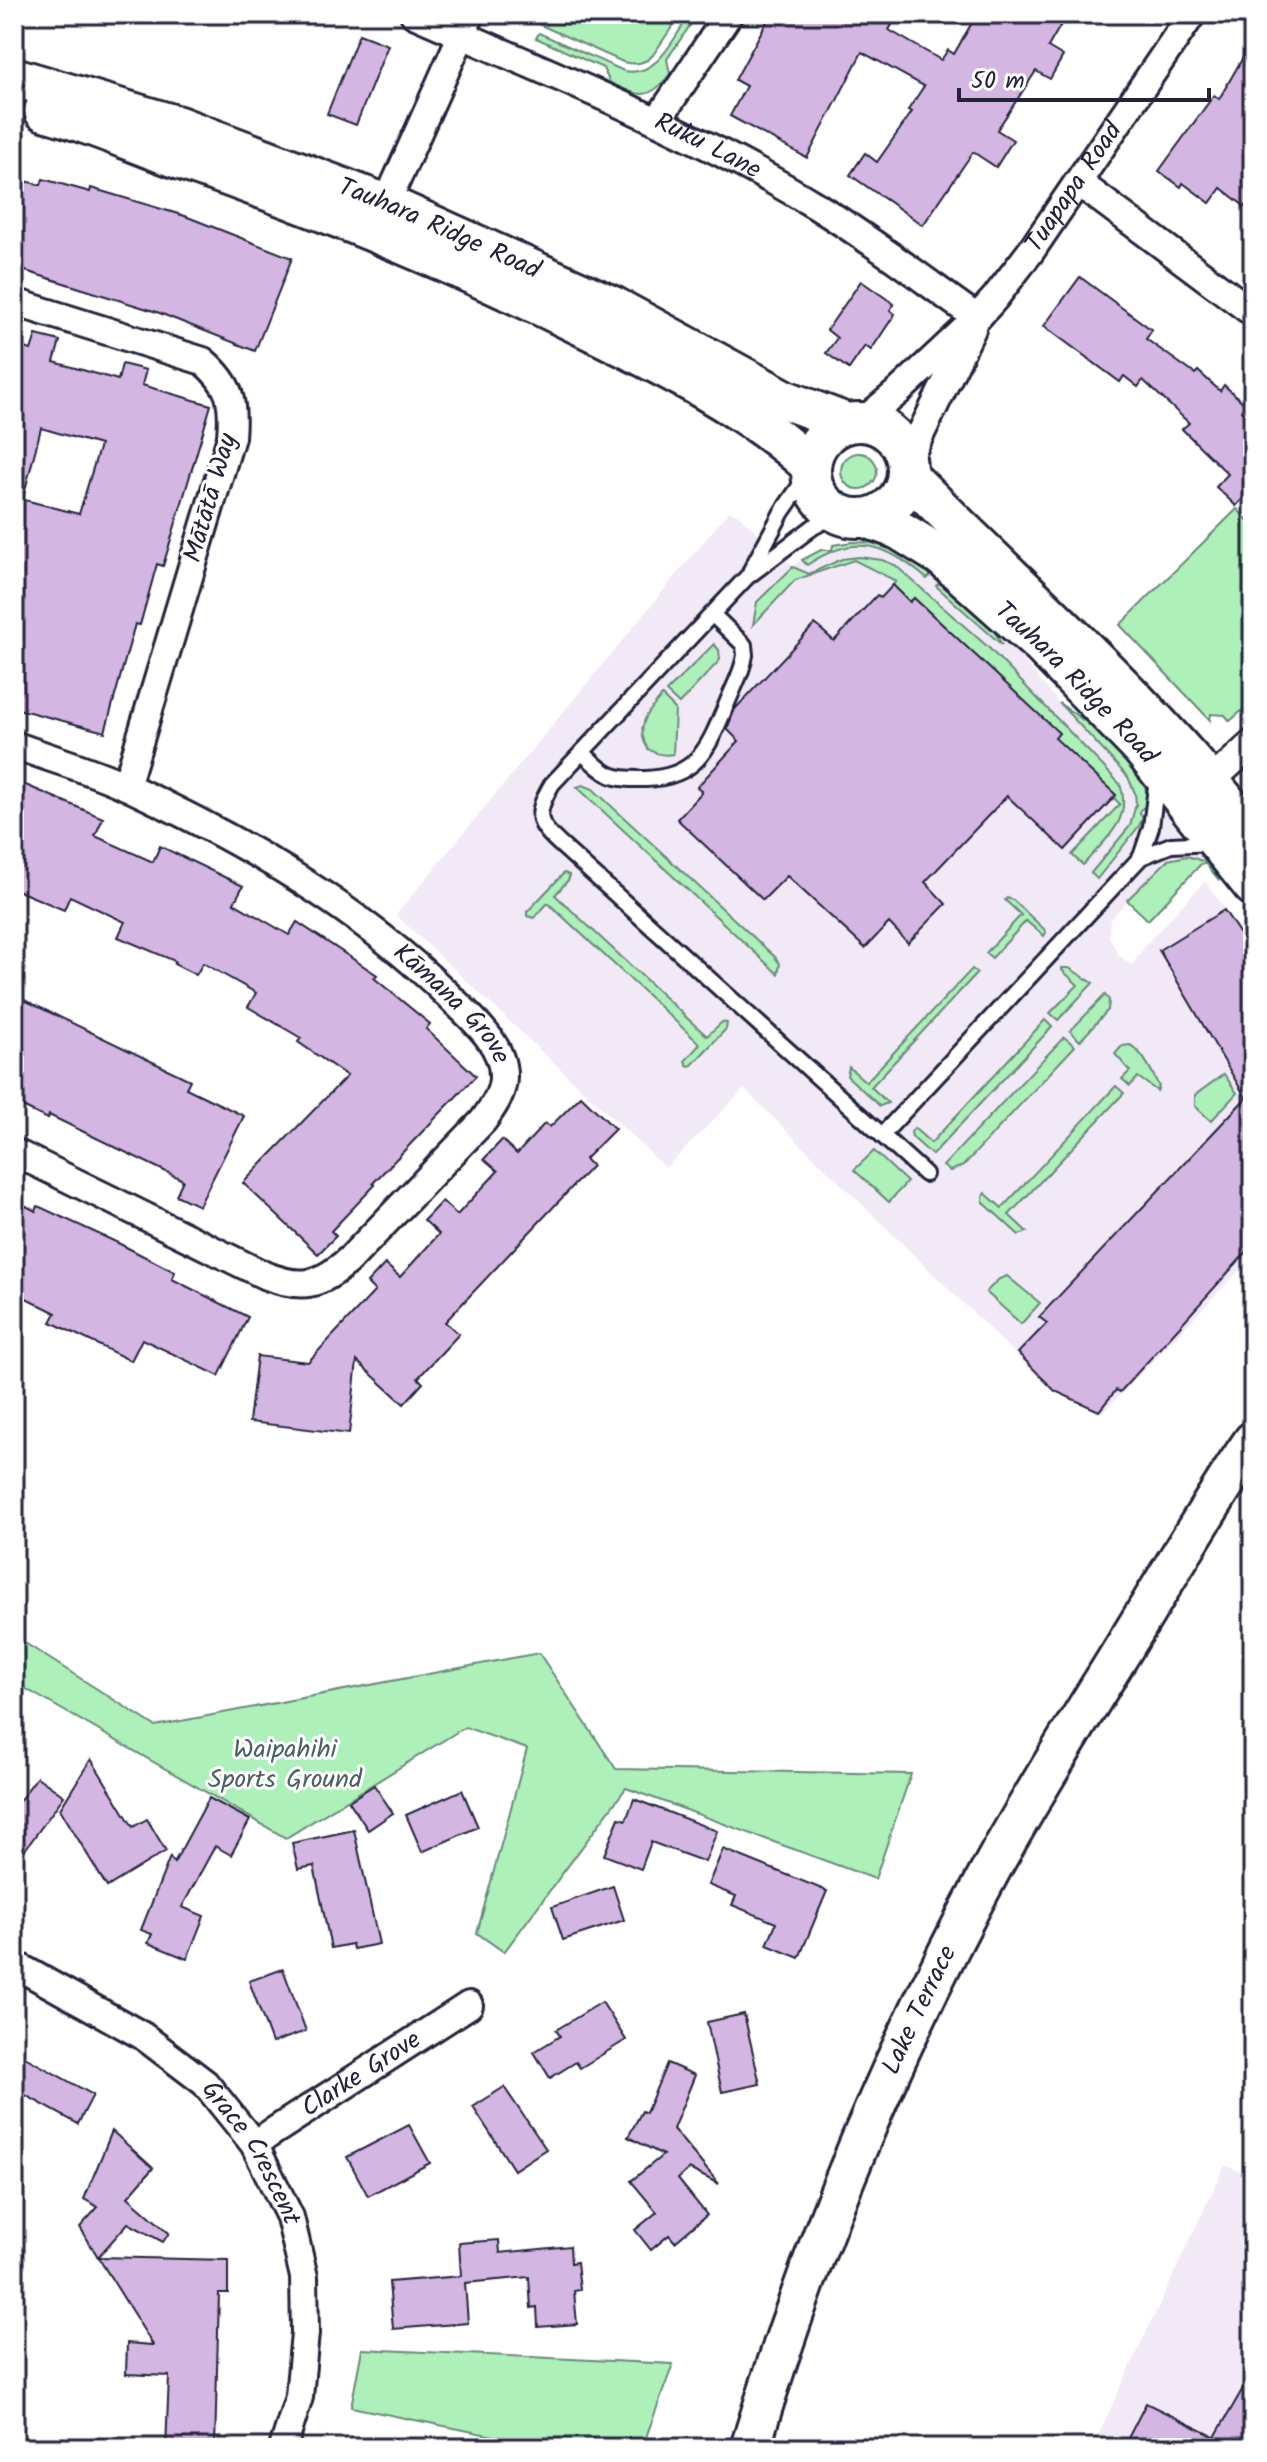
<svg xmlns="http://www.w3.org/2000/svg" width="1267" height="2462" font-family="Kalam,sans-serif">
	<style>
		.built { fill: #f2e9f7 }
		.green { fill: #aef0b9; stroke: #68897a; stroke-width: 2 }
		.building { fill: #d4b6e3; stroke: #22223b; stroke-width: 2; fill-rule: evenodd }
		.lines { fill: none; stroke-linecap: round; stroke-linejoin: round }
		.lane-casing { stroke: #22223b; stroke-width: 20 }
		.street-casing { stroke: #22223b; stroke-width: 32 }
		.secondary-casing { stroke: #22223b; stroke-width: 44 }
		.lane { stroke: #fff; stroke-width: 14 }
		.street { stroke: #fff; stroke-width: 26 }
		.secondary { stroke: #fff; stroke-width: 38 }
		.labels { text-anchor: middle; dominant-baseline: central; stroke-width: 6; stroke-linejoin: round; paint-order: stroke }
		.street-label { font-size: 26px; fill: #22223b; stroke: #fff }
		.park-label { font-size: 26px; fill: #4c6061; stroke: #fff }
	</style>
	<rect width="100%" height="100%" fill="#fff"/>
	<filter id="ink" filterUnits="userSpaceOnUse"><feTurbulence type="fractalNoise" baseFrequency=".0125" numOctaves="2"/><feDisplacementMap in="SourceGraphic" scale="16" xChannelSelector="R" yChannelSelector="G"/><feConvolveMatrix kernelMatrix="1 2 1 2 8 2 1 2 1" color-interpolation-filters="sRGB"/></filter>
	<g filter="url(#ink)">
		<!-- built -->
		<g class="built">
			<polygon points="729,511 737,514 793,566 816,551 827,552 832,550 833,545 843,543 873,542 904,548 985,614 1059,703 1112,741 1142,777 1146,790 1209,863 1194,857 1175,857 1157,868 1110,920 1109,937 1119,956 1132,965 1147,943 1205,881 1253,948 1253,1256 1103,1413 1053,1391 744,1089 666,1168 396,915"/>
			<polygon points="1225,2165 1253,2178 1253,2448 1092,2448"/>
		</g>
		<!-- green -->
		<g class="green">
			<path d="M516,14H681L653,55C645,64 634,65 623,62Z"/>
			<path d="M690,14H698L667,59L670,74C649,102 639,96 610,83L603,68L536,38L539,33L624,71C658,78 674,37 690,14Z"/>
			<circle cx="859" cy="471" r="18"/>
			<polygon points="1237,509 1253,526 1253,701 1230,721 1225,715 1211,714 1210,720 1120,625"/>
			<path d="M852,542L884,543L936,570L927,579C887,544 855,532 807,565L802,560L821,550H832L833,545Z"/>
			<path d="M859,557L882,560L895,565L988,647L1120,784C1133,821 1105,839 1083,865L1072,855L1120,804L1114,798L1116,795L1065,748L1063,749L914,599L910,602L893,585L896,581L854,560L795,580L753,625L757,602L793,567L809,574L842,559Z"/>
			<polygon points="945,577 985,614 1002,645 936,586"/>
			<polygon points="714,644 719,650 720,660 679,704 666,692"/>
			<path d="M662,696L675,709L673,754C663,756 656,754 648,749C634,727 648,712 662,696Z"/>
			<path d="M1059,703C1084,721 1132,751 1144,781C1147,789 1146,798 1146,806L1140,810V814L1143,817L1139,826L1097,879L1091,873L1130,826L1136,804L1135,793L1128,777Z"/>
			<polygon points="583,785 593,789 775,957 780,964 778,974 577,787"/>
			<polygon points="1187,856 1212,864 1212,869 1220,871 1224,875 1219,880 1206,864 1201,864 1148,920 1127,900 1168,860"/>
			<polygon points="564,873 569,875 569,879 555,895 688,1019 707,1036 722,1022 727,1023 726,1029 692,1065 688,1066 685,1061 700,1044 548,903 534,918 527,916 527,912"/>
			<polygon points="1007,898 1013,900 1044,929 1046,933 1044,936 1026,921 992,958 986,953 1021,915 1005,900"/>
			<polygon points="1062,968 1069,968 1093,983 1058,1020 1050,1013 1078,985 1062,970"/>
			<polygon points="972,969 977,973 871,1087 888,1103 880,1106 847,1076 849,1067 866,1082"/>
			<polygon points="1105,995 1109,1000 1108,1010 1080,1041 1070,1031"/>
			<polygon points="1045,1020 1052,1027 932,1155 912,1137 911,1132 914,1128 931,1143"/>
			<polygon points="1064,1037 1075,1046 963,1166 950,1171 943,1166"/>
			<path d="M1130,1045C1143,1052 1153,1073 1159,1087L1157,1091L1138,1077L1130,1086L1122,1079L1130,1071L1115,1054L1122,1046Z"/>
			<polygon points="1224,1074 1237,1093 1211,1121 1195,1106 1195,1095"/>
			<polygon points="1116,1086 1124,1093 1009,1215 1027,1232 1019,1235 983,1202 983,1196 985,1193 1002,1208"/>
			<polygon points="874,1151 907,1182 889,1202 854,1170"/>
			<polygon points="1007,1276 1040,1303 1021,1324 986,1292 999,1279"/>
			<polygon points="14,1636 155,1726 539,1653 616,1769 911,1774 875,1879 626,1788 504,1952 477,1933 527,1749 465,1727 286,1838 14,1682"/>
			<polygon points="362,2349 673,2364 642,2448 552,2448 351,2407"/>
		</g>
		<!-- building -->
		<g class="building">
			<polygon points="771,14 898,14 889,30 941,60 948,50 954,54 977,14 1067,14 1048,47 1063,56 1050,79 1036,71 997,130 1013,140 996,167 973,152 923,225 850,175 865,153 877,162 912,112 908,110 924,86 862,52 807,158 730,116 746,86 735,80"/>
			<polygon points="359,34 388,45 356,125 327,114"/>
			<polygon points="1253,40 1253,213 1221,188 1210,203 1183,183 1181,187 1159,171 1214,95 1219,99"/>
			<polygon points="43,179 90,192 91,188 185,216 292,258 255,351 157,312 19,269 23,256 14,253 14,206 21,180 41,185"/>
			<polygon points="1080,277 1152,330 1146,339 1195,374 1198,371 1220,391 1224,385 1246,405 1241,411 1253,422 1253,500 1247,494 1236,506 1216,487 1228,474 1182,429 1189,423 1143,380 1138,387 1124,376 1120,382 1044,326"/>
			<polygon points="861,281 894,304 890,310 895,314 871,350 865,346 849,369 826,353 837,338 827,330"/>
			<path d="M36,335L60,341L54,362L118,380L122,364L146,370L142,385L211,405L163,566L157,564L140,625L135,624L105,732L14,708V345L31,350ZM41,428L100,445L79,514L17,498H23Z"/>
			<polygon points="893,585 910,602 914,598 1059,733 1055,738 1116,795 1065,850 1007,796 925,882 946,904 908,943 889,923 865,948 787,876 763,900 677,819 702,792 697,787 739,741 727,729 735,709 815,624 834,641 877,595 881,598"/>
			<polygon points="14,780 103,818 95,836 153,862 160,846 243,886 234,903 289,935 297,922 377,975 374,978 430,1024 426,1029 476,1076 373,1183 375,1185 331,1231 336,1236 318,1254 243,1183 347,1076 298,1042 301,1038 248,1007 256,993 203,963 196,975 174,964 175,961 118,937 125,922 70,896 64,910 14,889"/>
			<polygon points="1224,910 1253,954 1253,1245 1120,1392 1116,1390 1099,1411 1055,1391 1018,1353 1047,1323 1039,1317 1246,1098 1159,950"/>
			<polygon points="14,995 190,1080 186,1088 244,1116 199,1206 176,1195 183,1180 49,1115 48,1119 14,1103"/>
			<polygon points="581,1096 615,1129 585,1159 592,1166 445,1322 459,1334 418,1378 423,1383 404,1404 357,1361 349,1434 249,1422 257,1356 308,1362 375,1291 367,1283 385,1264 400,1277 439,1234 424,1220 442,1201 457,1215 498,1171 484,1159 502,1140 517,1154 545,1123 550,1127"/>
			<polygon points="14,1200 36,1211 38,1206 118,1243 175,1272 172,1279 248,1317 219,1376 142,1339 131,1361 51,1322 56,1313 14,1292"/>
			<polygon points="91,1759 133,1827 147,1819 166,1851 107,1887 60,1809"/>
			<polygon points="37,1777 64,1796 14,1865 14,1808"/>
			<polygon points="374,1785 393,1813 368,1830 349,1801"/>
			<polygon points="462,1790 478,1827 422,1852 406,1815"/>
			<polygon points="209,1798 250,1820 231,1855 215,1846 182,1907 204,1916 187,1959 148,1943 152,1934 141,1930 170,1857 174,1863"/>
			<polygon points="634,1799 717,1831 705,1862 651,1842 641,1869 604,1855 619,1818 626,1820"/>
			<polygon points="354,1830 379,1944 353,1949 352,1944 331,1948 314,1866 298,1869 292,1843"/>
			<polygon points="723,1849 827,1891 799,1958 767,1945 776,1923 732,1905 736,1896 708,1885"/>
			<polygon points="613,1886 624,1920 563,1940 552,1907"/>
			<polygon points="283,1969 306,2031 272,2043 249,1981"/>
			<polygon points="602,2002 626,2040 580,2068 576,2062 550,2078 534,2052 560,2036 556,2030"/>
			<polygon points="744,2014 760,2084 722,2092 707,2022"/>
			<polygon points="14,2051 93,2095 78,2124 14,2089"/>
			<polygon points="667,2063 695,2075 673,2129 719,2184 689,2169 678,2179 707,2215 675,2242 669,2235 651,2250 635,2230 657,2212 631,2181 663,2155 628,2137 642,2111 646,2113"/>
			<polygon points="504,2087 546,2149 514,2170 473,2107"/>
			<polygon points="409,2125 430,2163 368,2196 347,2157"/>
			<polygon points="112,2131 153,2168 128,2197 169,2233 163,2242 128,2223 98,2257 80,2227 98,2207 84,2199"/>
			<polygon points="499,2240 500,2253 570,2246 571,2263 577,2262 580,2290 574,2291 577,2324 538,2327 537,2307 531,2308 529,2277 465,2283 468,2323 393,2329 389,2282 461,2276 459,2243"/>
			<polygon points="98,2257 228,2260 228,2293 219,2293 215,2448 166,2448 169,2376 126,2374 127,2343 153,2345"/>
			<polygon points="1253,2371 1253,2448 1123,2448 1146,2403 1215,2437"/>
		</g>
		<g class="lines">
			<!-- lane casing -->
			<g class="lane-casing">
				<g id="lane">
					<path d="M838,514L813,527L747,577L552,784C534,815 536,823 562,846L925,1174"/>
					<polyline points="751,570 782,512 811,470"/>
					<path d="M582,752C607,776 610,780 646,779C700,777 709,745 728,701C734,686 743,671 745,655L744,645L712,614"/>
					<polyline points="1141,857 1151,827 1157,779"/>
					<polyline points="882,1135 1141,857 1171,845 1213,843"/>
				</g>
			</g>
			<!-- street casing -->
			<g class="street-casing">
				<g id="street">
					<path id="s1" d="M414,14C550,74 691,129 818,207C873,241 925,281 977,318"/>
					<polyline points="657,121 729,14"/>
					<polyline points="1078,182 1253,313"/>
					<polyline points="386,204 471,14"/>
					<path d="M14,302L203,361C231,385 234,401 231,437L126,786"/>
					<path id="s2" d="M862,422L899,391L977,318L995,298L1031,251L1192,14"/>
					<polyline points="907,462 972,329"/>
					<path id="s3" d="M14,745C52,759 92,770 128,787C245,842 359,907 451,998C472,1019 504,1044 503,1077C503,1094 492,1108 483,1121L350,1259C320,1286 302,1290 264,1275L14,1152"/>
					<polyline points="1210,782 1253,743"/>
					<path id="s4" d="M14,1964L143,2036L205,2083L254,2144L290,2217L304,2277L305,2333L299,2397L283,2448"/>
					<path id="s5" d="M254,2144L469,2005"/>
				</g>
			</g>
			<!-- secondary casing -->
			<g class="secondary-casing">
				<g id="secondary">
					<path id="s6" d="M14,77L179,126L386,204L613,306L786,400L847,423"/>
					<path d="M44,111C91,123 135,144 181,160C321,208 457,264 590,330C667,368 746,407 811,466"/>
					<circle cx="859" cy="470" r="48"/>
					<path d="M908,476C1025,594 1151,702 1253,835"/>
					<path id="s7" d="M866,518L899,530L941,556L1041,645L1141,748L1253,886"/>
					<path id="s8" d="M750,2448C811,2246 893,2049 994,1864C1044,1774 1100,1688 1153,1600C1186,1546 1217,1493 1253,1441"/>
				</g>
			</g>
			<!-- lane -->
			<use href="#lane" class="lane"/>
			<!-- street -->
			<use href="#street" class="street"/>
			<!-- secondary -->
			<use href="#secondary" class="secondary"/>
		</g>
	</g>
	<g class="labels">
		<!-- street labels -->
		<g class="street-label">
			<text stroke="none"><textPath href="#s1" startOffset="322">Ruku Lane</textPath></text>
			<text stroke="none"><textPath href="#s2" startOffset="318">Tuapapa Road</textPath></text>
			<text stroke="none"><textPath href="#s6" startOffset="452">Tauhara Ridge Road</textPath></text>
			<text transform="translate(211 498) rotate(-74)">Mātātā Way</text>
			<text stroke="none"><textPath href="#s7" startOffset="270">Tauhara Ridge Road</textPath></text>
			<text stroke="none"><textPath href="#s3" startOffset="514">Kāmana Grove</textPath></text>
			<text stroke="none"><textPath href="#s8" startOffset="470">Lake Terrace</textPath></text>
			<text stroke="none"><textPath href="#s5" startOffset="128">Clarke Grove</textPath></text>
			<text stroke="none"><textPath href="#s4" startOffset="310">Grace Crescent</textPath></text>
		</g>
		<!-- park labels -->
		<g class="park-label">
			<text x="285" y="1750">Waipahihi<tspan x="285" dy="30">Sports Ground</tspan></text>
		</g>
	</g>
	<!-- margin -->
	<rect width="1267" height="2462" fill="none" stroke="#fff" stroke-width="48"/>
	<rect x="24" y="24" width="1219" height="2414" fill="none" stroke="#22223b" stroke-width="3" filter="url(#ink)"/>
	<!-- scale -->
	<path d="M959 88v12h250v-12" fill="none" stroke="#22223b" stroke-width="4"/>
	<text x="971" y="88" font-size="24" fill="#22223b" stroke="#ffffff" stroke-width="6" paint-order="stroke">50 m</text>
</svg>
